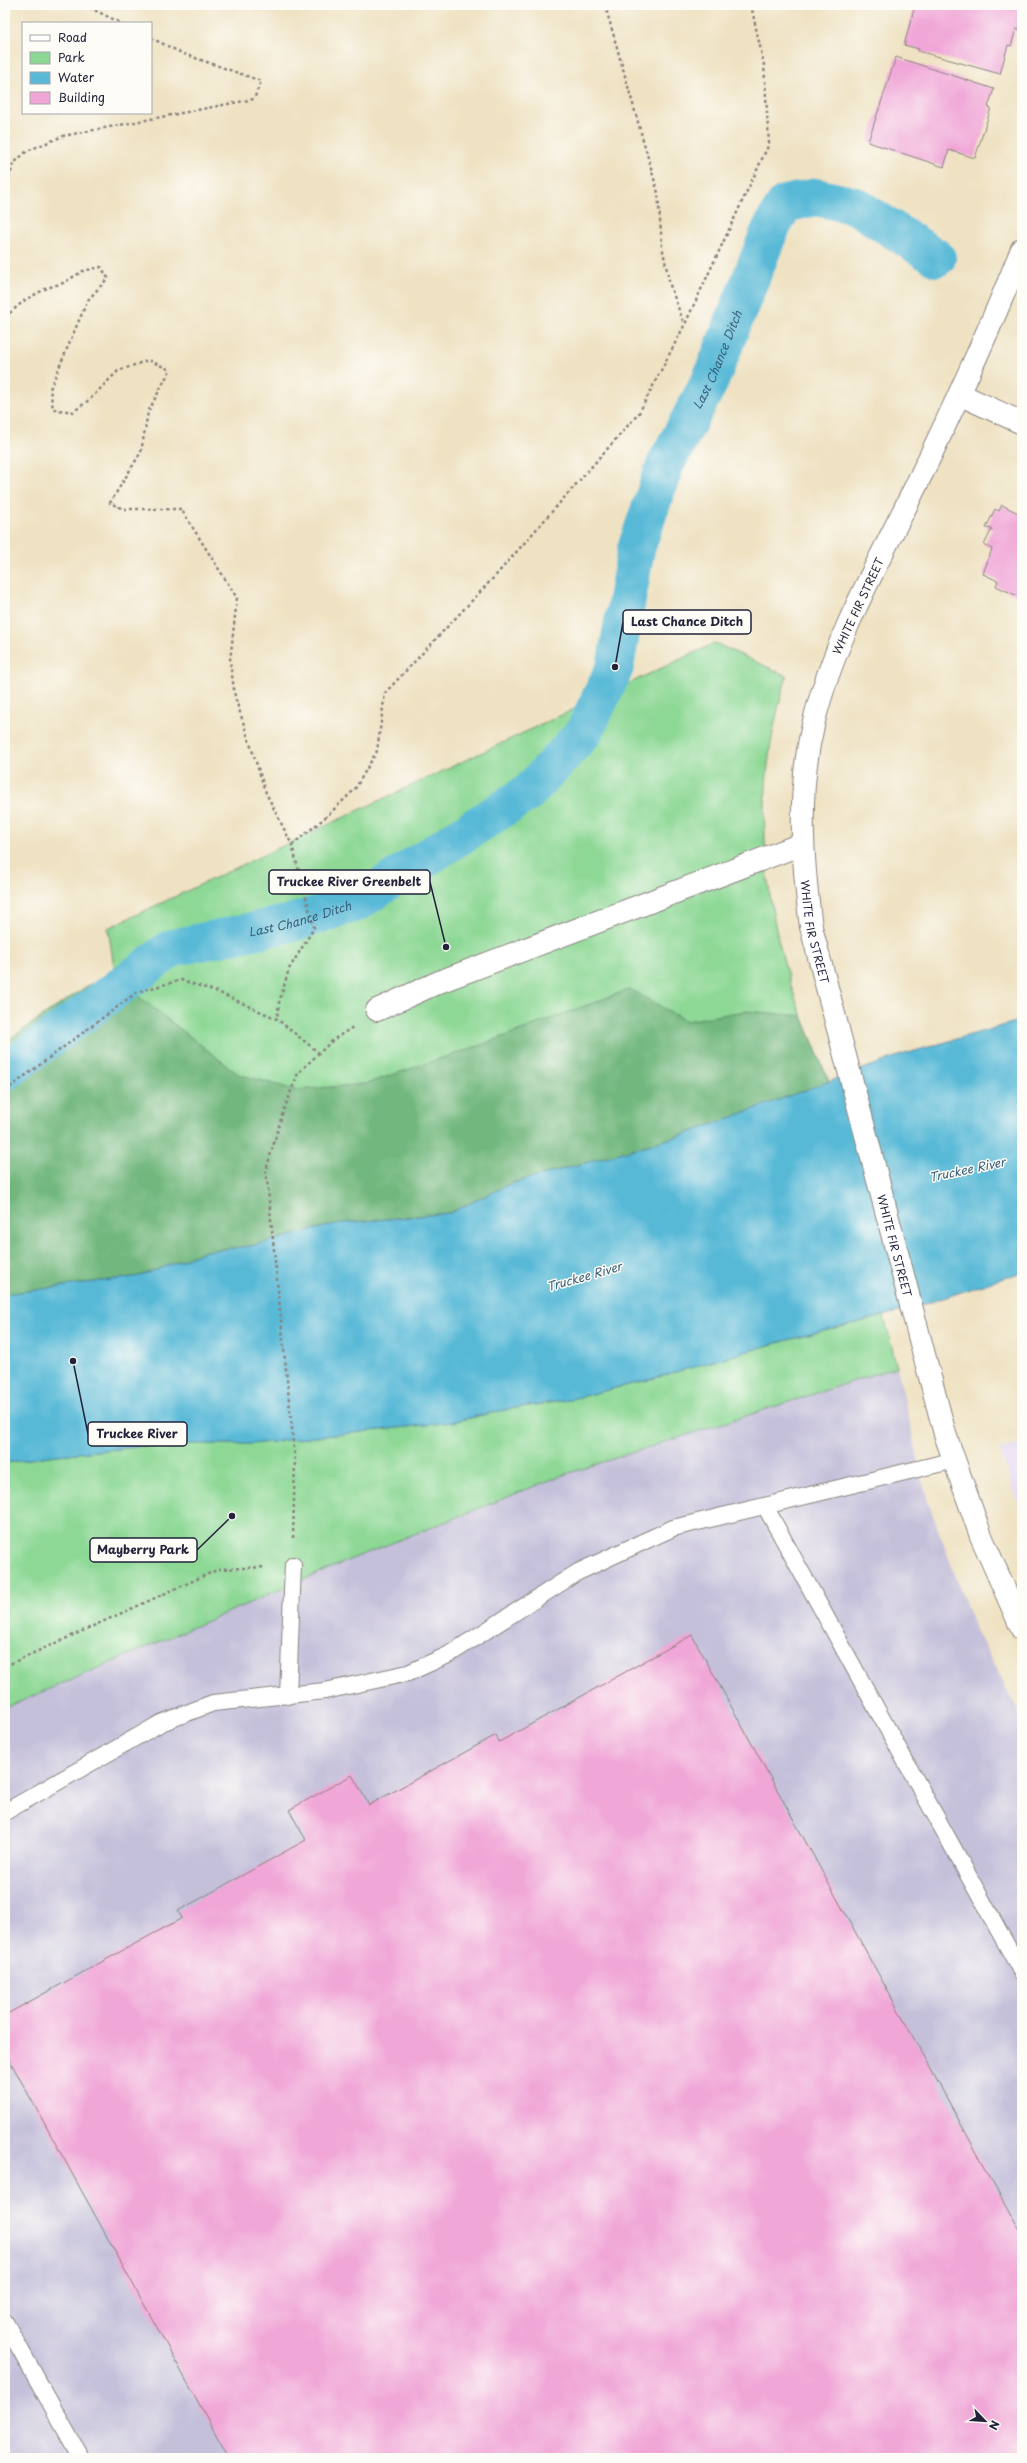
<svg xmlns="http://www.w3.org/2000/svg" width="1027" height="2463" font-family="'Playpen Sans',sans-serif">
	<style>
		.built { fill: #e2d4f3 }
		.industrial { fill: #c5c0da }
		.green { fill: #8dd895; stroke: #587d68 }
		.forest { fill: #72b87e; stroke: #4a6d5c }
		.water { fill: #59b9d7; stroke: #3e6e89 }
		.lines { fill: none; stroke-linecap: round; stroke-linejoin: round }
		.canal { stroke: #59b9d7; stroke-width: 38 }
		.building { fill: #f0a6d7 }
		.service-casing { stroke: #88827e; stroke-width: 18 }
		.minor-casing { stroke: #88827e; stroke-width: 24 }
		.path { stroke: #88827e; stroke-width: 2.5; stroke-dasharray: 3 3; stroke-linecap: butt }
		.service { stroke: #fff; stroke-width: 16 }
		.minor { stroke: #fff; stroke-width: 22 }
		.labels { text-anchor: middle; dominant-baseline: central; stroke-width: 3; stroke-linejoin: round; paint-order: stroke }
		.street-label { font-size: 11px; fill: #22223b; stroke: #fdfcf7 }
		.water-label { font-size: 12px; font-style: italic; fill: #385e79; stroke: #fdfcf7 }
		.leader { fill: none; stroke: #22223b; stroke-width: 1.5 }
		.callout-dot { fill: #22223b; stroke: #fdfcf7; stroke-width: 1.5 }
		.callout { fill: #fdfcf7; stroke: #22223b; stroke-width: 1.5 }
		.callout-label { font-size: 12px; text-anchor: middle; font-weight: bold; fill: #22223b }
	</style>
	<rect width="100%" height="100%" fill="#fdfcf7"/>
	<filter id="ink" filterUnits="userSpaceOnUse"><feTurbulence type="fractalNoise" baseFrequency=".025" numOctaves="2"/><feDisplacementMap in="SourceGraphic" scale="8" xChannelSelector="R" yChannelSelector="G"/><feConvolveMatrix kernelMatrix="1 2 1 2 8 2 1 2 1" color-interpolation-filters="sRGB"/></filter>
	<filter id="wash" filterUnits="userSpaceOnUse"><feTurbulence type="fractalNoise" baseFrequency=".012" numOctaves="4" result="noise"/><feDisplacementMap in="SourceGraphic" scale="16" xChannelSelector="R" yChannelSelector="G"/><feGaussianBlur stdDeviation="0.9" result="paint"/><feColorMatrix in="noise" values="0 0 0 0 0 0 0 0 0 0 0 0 0 0 0 0 0 1.4 0 .05"/><feComposite in="paint" operator="in"/></filter>
	<g filter="url(#wash)">
		<rect width="100%" height="100%" fill="#efe2c2"/>
		<!-- built -->
		<polygon class="built" points="1022,1444 1022,1513 999,1449"/>
		<!-- industrial -->
		<polygon class="industrial" points="897,1367 928,1502 974,1626 1022,1719 1022,2458 5,2458 5,1708 354,1558 563,1475"/>
		<!-- green -->
		<g class="green">
			<path d="M715,643L787,676C757,772 758,870 785,966C796,1006 814,1044 829,1082L450,1213L160,1268L108,928Z"/>
			<polygon points="884,1316 897,1367 563,1475 354,1558 5,1708 5,1463 48,1456 164,1444 252,1444 452,1422 509,1409 567,1400 648,1380 776,1343"/>
		</g>
		<!-- forest -->
		<polygon class="forest" points="120,982 238,1074 295,1090 365,1084 484,1044 630,989 686,1021 745,1011 802,1016 829,1082 683,1135 510,1184 450,1213 335,1224 251,1246 206,1251 140,1276 5,1294 5,1042 90,984"/>
		<!-- water -->
		<polygon class="water" points="1022,1020 1022,1272 910,1309 776,1343 648,1380 567,1400 509,1409 452,1422 252,1444 164,1444 48,1456 5,1463 5,1294 140,1276 206,1251 251,1246 335,1224 450,1213 510,1184 683,1135 901,1055"/>
		<g class="lines">
			<!-- canal -->
			<path class="canal" id="s1" d="M5,1072L172,948L291,923L356,903L529,792L584,732L615,667L636,549L665,465L710,381L770,230L785,204L816,197L856,206L937,258"/>
		</g>
		<g id="blocks">
			<!-- building -->
			<g class="building">
				<polygon points="915,5 1021,5 1022,19 1019,30 1016,29 1011,46 1008,45 1000,74 918,51 919,49 904,45"/>
				<polygon points="896,57 994,89 988,107 991,108 975,158 949,150 944,167 868,142"/>
				<polygon points="1002,505 1020,514 1022,508 1022,598 996,586 998,581 983,574 992,549 984,545 992,529 986,528 995,509 999,511"/>
				<polygon points="692,1635 1022,2235 1022,2458 229,2458 5,2052 5,2015 182,1918 178,1911 306,1840 289,1810 352,1775 369,1805 496,1735 499,1742"/>
			</g>
		</g>
	</g>
	<g filter="url(#ink)">
		<use href="#blocks" fill-opacity="0" stroke="#88827e" stroke-width="1"/>
		<g class="lines">
			<!-- service casing -->
			<g class="service-casing">
				<g id="service">
					<polyline points="765,1506 1022,1973"/>
					<polyline points="288,1696 293,1565"/>
					<polyline points="5,1812 161,1723 213,1703 325,1691 408,1673 448,1655 578,1572 673,1528 955,1460"/>
					<polyline points="5,2322 81,2458"/>
				</g>
			</g>
			<!-- minor casing -->
			<g class="minor-casing">
				<g id="minor">
					<path id="s2" d="M1022,249C988,334 950,416 910,498C874,570 834,642 814,721C797,789 802,858 811,927L945,1434L981,1536L1022,1629"/>
					<polyline points="961,395 1022,423"/>
					<polyline points="377,1010 439,982 802,844"/>
				</g>
			</g>
			<!-- path -->
			<g class="path">
				<polyline points="84,5 121,23"/>
				<polyline points="605,5 658,193 662,246 670,285 684,324"/>
				<polyline points="5,226 8,183 13,164 27,151 63,136 254,99 261,81 184,54 151,38"/>
				<polyline points="5,317 25,300 47,288 63,283 83,271 101,267 108,278 88,300 74,332 50,389 53,409 73,412 89,400 118,371 148,360 170,370 148,412 141,452 110,503 123,509 181,509 237,598 230,661 235,697 266,793 292,845 314,928 289,969 279,1003 277,1019"/>
				<polyline points="292,845 327,816 355,789 377,751 385,693 497,574 639,413 685,324 769,144 764,65 751,5"/>
				<polyline points="5,1091 137,992 181,980 218,992 277,1019 319,1053"/>
				<polyline points="293,1538 295,1459 266,1170 282,1115 298,1073 333,1040 353,1027"/>
				<polyline points="5,1666 219,1569 266,1567"/>
			</g>
			<!-- service -->
			<use href="#service" class="service"/>
			<!-- minor -->
			<use href="#minor" class="minor"/>
		</g>
	</g>
	<g class="labels">
		<!-- street labels -->
		<g class="street-label">
			<text transform="translate(858 606) rotate(-65)">WHITE FIR STREET</text>
			<text stroke="none"><textPath href="#s2" startOffset="729">WHITE FIR STREET</textPath></text>
			<text stroke="none"><textPath href="#s2" startOffset="1053">WHITE FIR STREET</textPath></text>
		</g>
		<!-- water labels -->
		<g class="water-label">
			<text stroke="none"><textPath href="#s1" startOffset="1083">Last Chance Ditch</textPath></text>
			<text stroke="none"><textPath href="#s1" startOffset="339">Last Chance Ditch</textPath></text>
			<text transform="translate(967 1169) rotate(-12)">Truckee River</text>
			<text transform="translate(584 1276) rotate(-16)">Truckee River</text>
		</g>
	</g>
	<!-- callouts -->
	<path class="leader" d="M615 667L623 622M446 947L430 882M73 1361L88 1434M232 1516L197 1550"/>
	<g class="callout-dot">
		<circle cx="615" cy="667" r="4"/>
		<circle cx="446" cy="947" r="4"/>
		<circle cx="73" cy="1361" r="4"/>
		<circle cx="232" cy="1516" r="4"/>
	</g>
	<g class="callout">
		<rect x="623" y="610" width="128" height="24" rx="4"/>
		<rect x="269" y="870" width="161" height="24" rx="4"/>
		<rect x="88" y="1422" width="99" height="24" rx="4"/>
		<rect x="90" y="1538" width="107" height="24" rx="4"/>
	</g>
	<g class="callout-label">
		<text x="687" y="626">Last Chance Ditch</text>
		<text x="349" y="886">Truckee River Greenbelt</text>
		<text x="137" y="1438">Truckee River</text>
		<text x="143" y="1554">Mayberry Park</text>
	</g>
	<!-- margin -->
	<rect width="1027" height="2463" fill="none" stroke="#fdfcf7" stroke-width="20"/>
	<!-- legend -->
	<rect x="22" y="22" width="130" height="92" fill="#fdfcf7" stroke="#a5a5ac"/>
	<rect x="30" y="35" width="20" height="6" fill="#ffffff" stroke="#a5a5ac"/>
	<text x="58" y="42" font-size="12" fill="#22223b">Road</text>
	<rect x="30" y="52" width="20" height="12" fill="#8dd895" stroke="#a5a5ac"/>
	<text x="58" y="62" font-size="12" fill="#22223b">Park</text>
	<rect x="30" y="72" width="20" height="12" fill="#59b9d7" stroke="#a5a5ac"/>
	<text x="58" y="82" font-size="12" fill="#22223b">Water</text>
	<rect x="30" y="92" width="20" height="12" fill="#f0a6d7" stroke="#a5a5ac"/>
	<text x="58" y="102" font-size="12" fill="#22223b">Building</text>
	<!-- north arrow -->
	<g transform="translate(985 2421) rotate(115)" stroke="#fdfcf7" stroke-width="3" paint-order="stroke">
	<path d="M0-3L7 15L0 10L-7 15Z" fill="#22223b"/>
	<text y="-6" font-size="11" font-weight="bold" text-anchor="middle" fill="#22223b">N</text>
	</g>
</svg>
